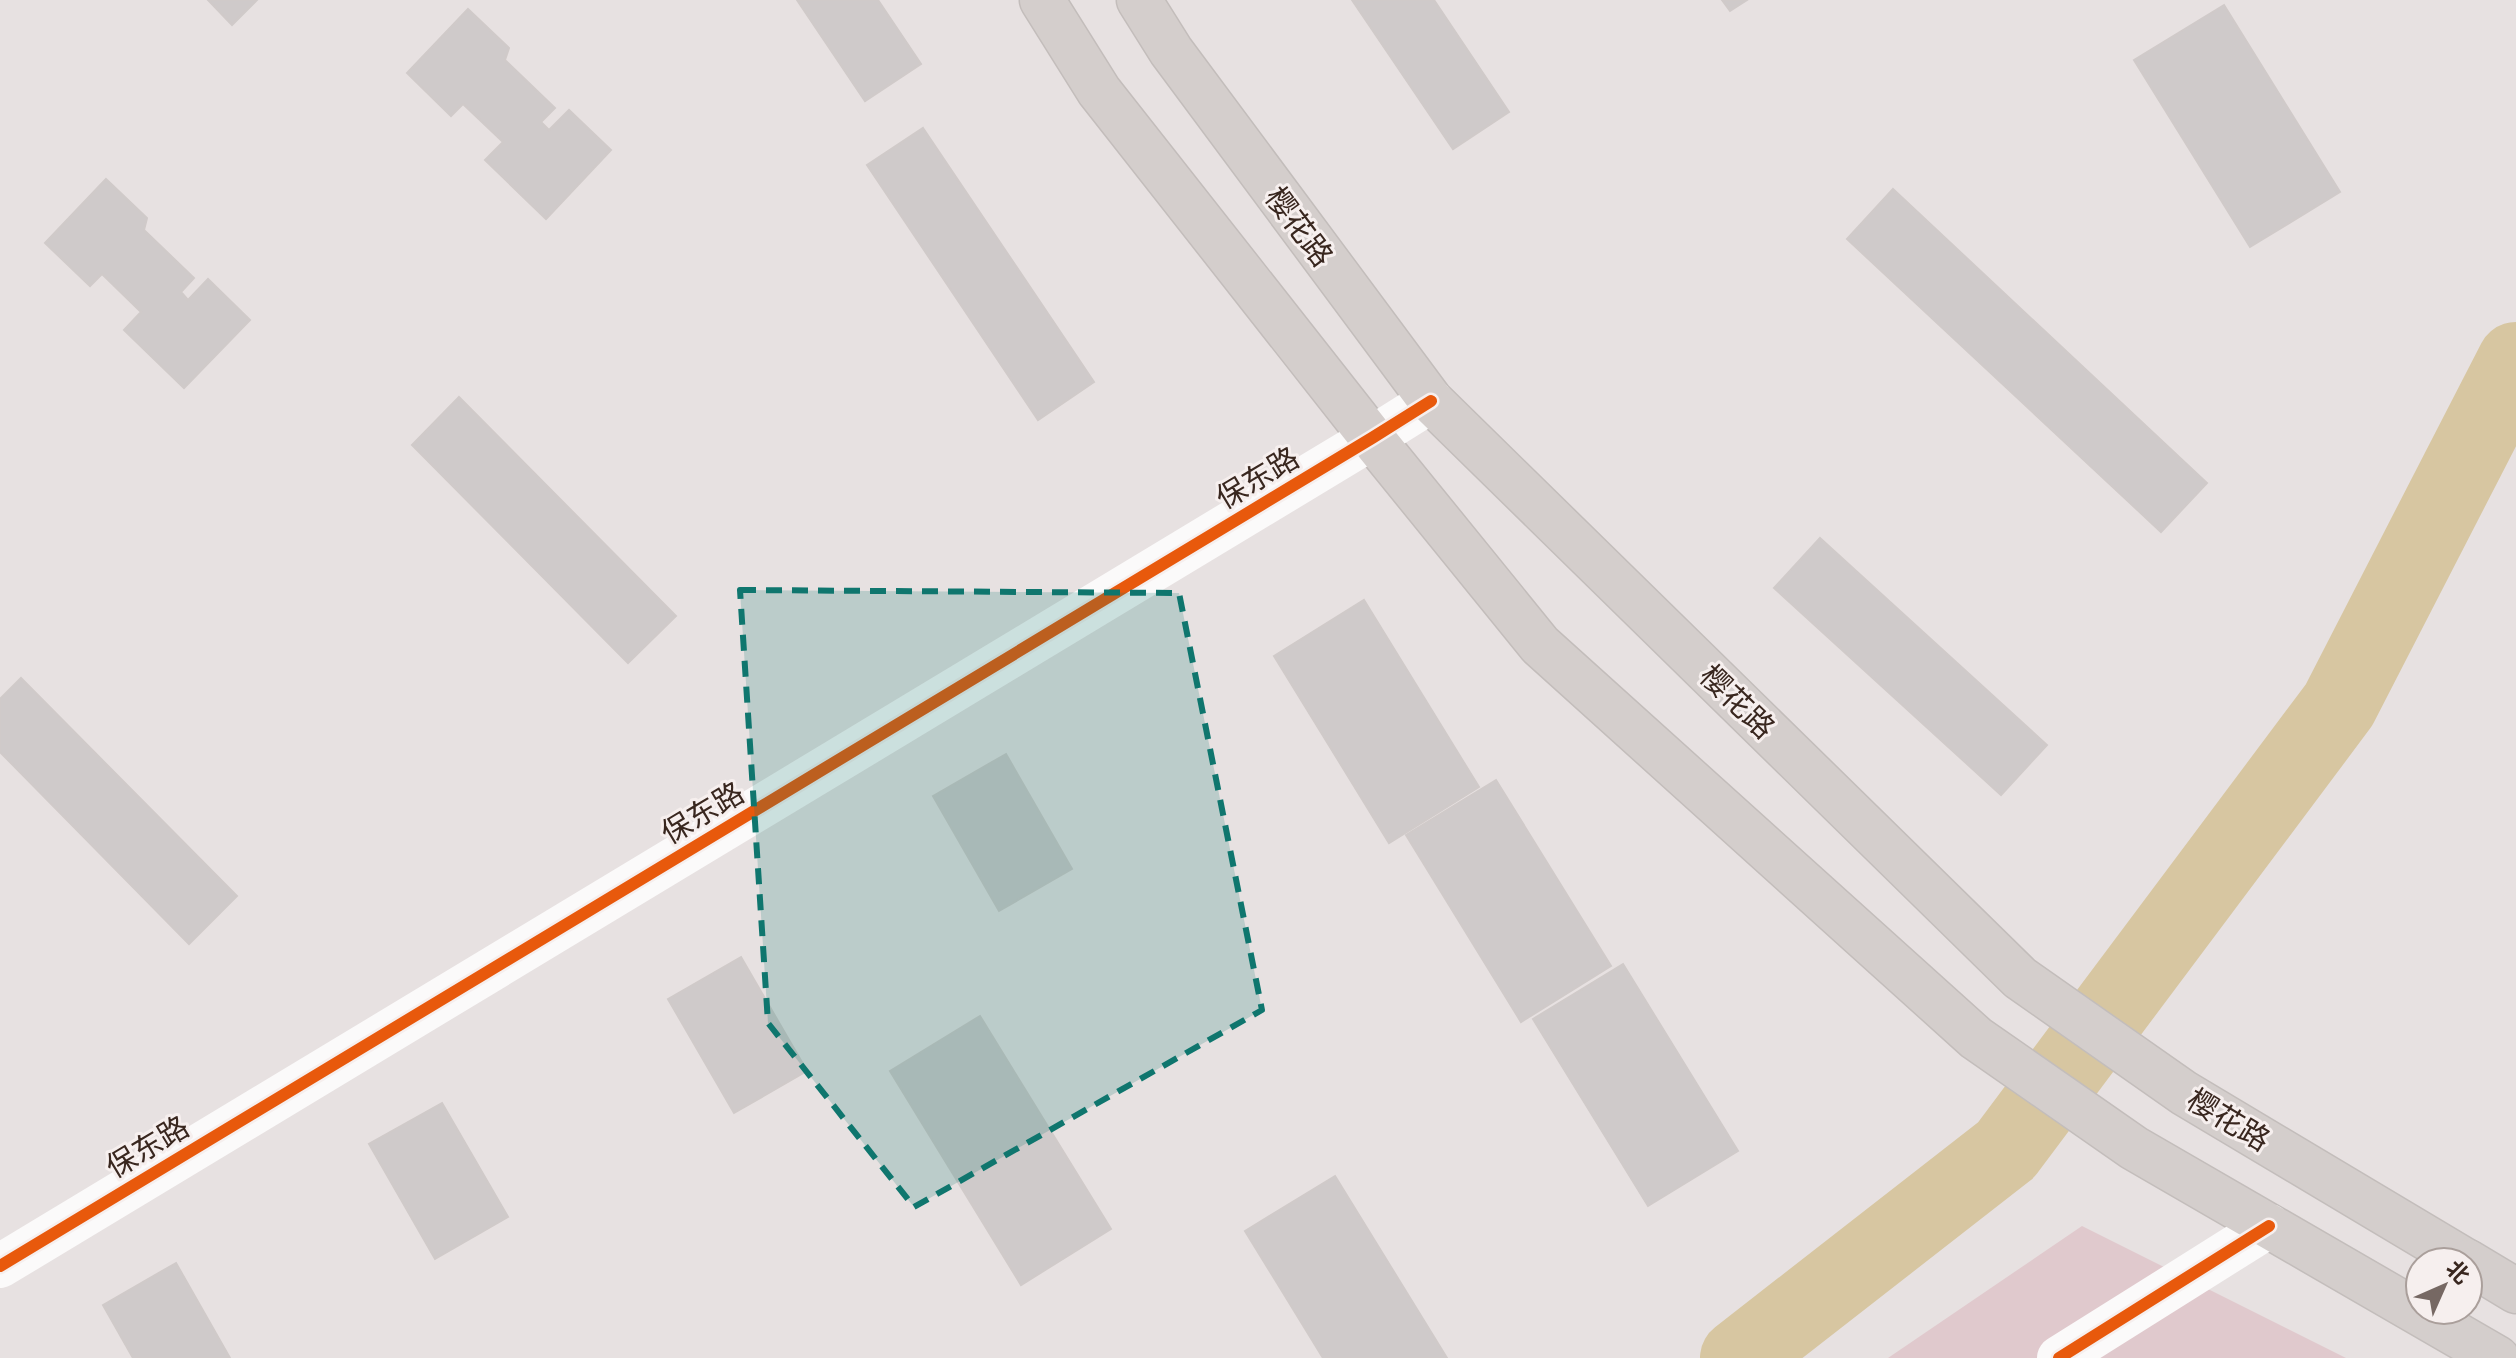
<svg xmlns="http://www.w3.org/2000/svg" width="2516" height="1358" font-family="'PT Sans Narrow','Noto Sans SC',sans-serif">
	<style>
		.green { fill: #e0c9cd }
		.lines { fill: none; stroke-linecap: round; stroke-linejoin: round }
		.river { stroke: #d7c6a1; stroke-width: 78 }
		.building { fill: #cfcaca; stroke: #d0cac9; stroke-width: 2 }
		.major-casing { stroke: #c3bdbb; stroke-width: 47 }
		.minor { stroke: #fbfafa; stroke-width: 44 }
		.major { stroke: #d4cecc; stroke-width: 44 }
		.cycleway-casing { stroke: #f6efee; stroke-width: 17 }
		.cycleway { stroke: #e8590c; stroke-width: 12 }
		.marked { fill: #0f766e; fill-opacity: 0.2; stroke: #0f766e; stroke-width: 6; stroke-dasharray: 16 10; stroke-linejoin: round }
		.labels { text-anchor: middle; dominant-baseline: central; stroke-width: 6; stroke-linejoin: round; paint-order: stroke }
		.street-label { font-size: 30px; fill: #39271f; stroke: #f6efee }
	</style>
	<rect width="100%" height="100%" fill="#e7e1e1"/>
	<!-- green -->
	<polygon class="green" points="2082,1226 2346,1358 1888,1358"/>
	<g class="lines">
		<!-- river -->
		<polyline class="river" points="1739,1358 2006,1150 2339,705 2516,361"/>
	</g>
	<!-- building -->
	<g class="building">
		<polygon points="208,0 257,0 232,25"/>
		<polygon points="797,0 878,0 921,64 865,101"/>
		<polygon points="1352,0 1434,0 1509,112 1453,149"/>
		<polygon points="1722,0 1747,0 1730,11"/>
		<polygon points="2224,5 2340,192 2250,247 2134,60"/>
		<polygon points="468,9 509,48 505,60 555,108 541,122 549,130 569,110 611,150 546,219 485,160 503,142 463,104 451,116 407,73"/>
		<polygon points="923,128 1094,382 1038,420 867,165"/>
		<polygon points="106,179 147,218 144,230 194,278 181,292 188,300 208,279 250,320 184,388 124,330 141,312 102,274 90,286 45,243"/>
		<polygon points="1893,189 2207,483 2161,532 1847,239"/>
		<polygon points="459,397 676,616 628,663 412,445"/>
		<polygon points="1820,538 2047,745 2001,795 1774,588"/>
		<polygon points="1364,600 1479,787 1389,843 1274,656"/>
		<polygon points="21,678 237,896 189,944 0,752 0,699"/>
		<polygon points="1006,754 1072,869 999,911 933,796"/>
		<polygon points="1496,780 1611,966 1521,1022 1406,835"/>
		<polygon points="741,957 807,1071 734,1113 668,999"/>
		<polygon points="1623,964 1738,1151 1648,1206 1533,1019"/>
		<polygon points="980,1016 1111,1229 1021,1285 890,1071"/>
		<polygon points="442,1103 508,1217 435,1259 369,1144"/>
		<polygon points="1335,1176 1447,1358 1323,1358 1245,1231"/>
		<polygon points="176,1263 230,1358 133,1358 103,1305"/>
	</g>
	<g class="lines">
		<!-- major casing -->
		<g class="major-casing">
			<g id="major">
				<polyline points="1042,0 1099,91 1372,438 1540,645 1976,1038 2134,1148 2497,1358"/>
				<polyline points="1139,0 1171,51 1431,401 2020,978 2184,1093 2467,1262"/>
				<polyline points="2468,1262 2516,1291"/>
			</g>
		</g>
		<!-- minor -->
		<g class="minor">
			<polyline points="0,1266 1372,438 1431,401"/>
			<polyline points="2059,1358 2269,1226"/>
		</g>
		<!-- major -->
		<use href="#major" class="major"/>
		<!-- cycleway casing -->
		<g class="cycleway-casing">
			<g id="cycleway">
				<polyline points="0,1266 1372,438 1431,401"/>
				<polyline points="2059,1358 2269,1226"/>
			</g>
		</g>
		<!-- cycleway -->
		<use href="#cycleway" class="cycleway"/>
	</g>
	<!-- marked area -->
	<path class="marked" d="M740,590L1179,593L1262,1010L914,1207L768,1023Z"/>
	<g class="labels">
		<!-- street labels -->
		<g class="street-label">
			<text transform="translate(1300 226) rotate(53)">樱花路</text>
			<text transform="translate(1257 477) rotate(-31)">保东路</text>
			<text transform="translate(1738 701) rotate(44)">樱花路</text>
			<text transform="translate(702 812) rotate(-31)">保东路</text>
			<text transform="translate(2229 1119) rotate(31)">樱花路</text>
			<text transform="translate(147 1146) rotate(-31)">保东路</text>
		</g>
	</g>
	<!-- north arrow -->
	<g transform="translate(2444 1286) rotate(45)"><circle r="38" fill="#f6efee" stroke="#aa9f9b" stroke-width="2"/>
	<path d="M0-6L14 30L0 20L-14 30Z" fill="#766863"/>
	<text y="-12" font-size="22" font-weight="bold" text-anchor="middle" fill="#39271f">北</text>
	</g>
</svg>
